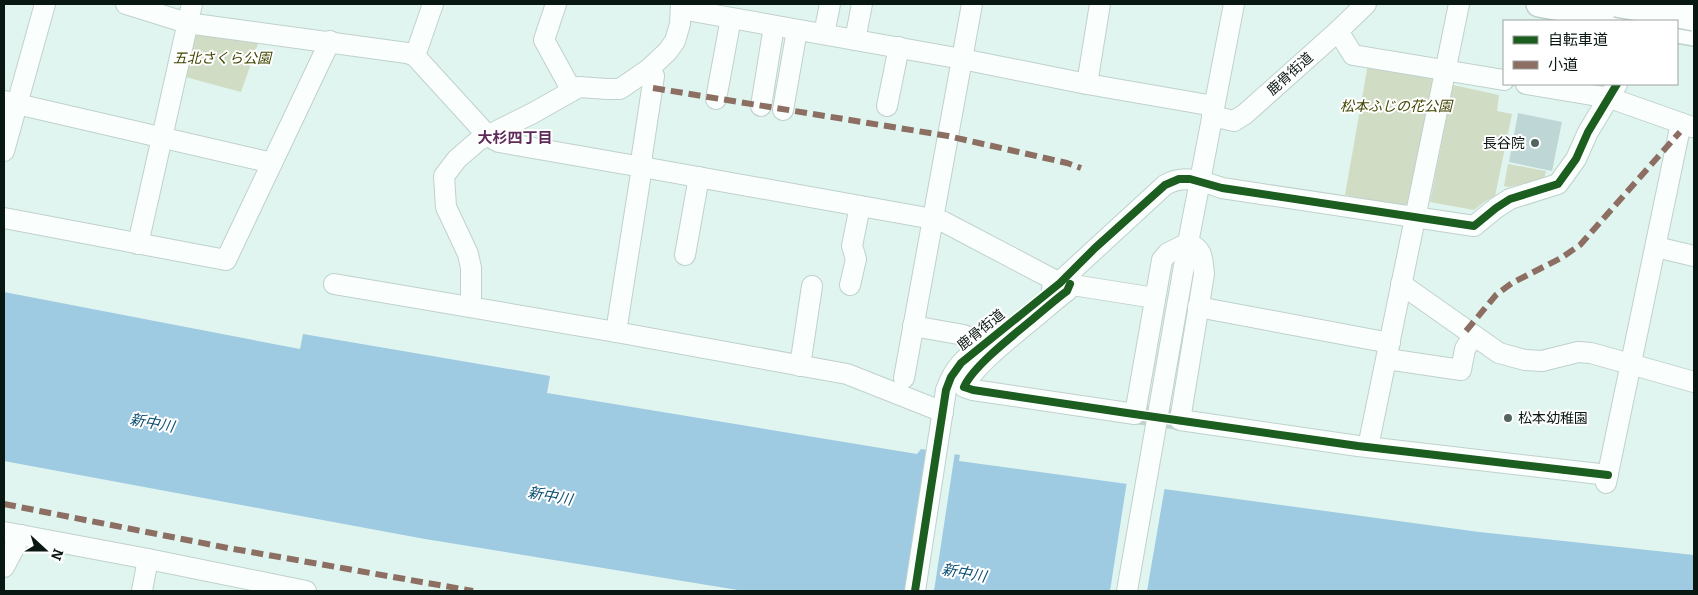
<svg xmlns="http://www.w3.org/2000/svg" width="1698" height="595" font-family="Bitter,'Noto Sans JP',serif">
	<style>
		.green { fill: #d0dcc3 }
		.water { fill: #9ecae2 }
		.pier { fill: #e0f5ef }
		.building { fill: #bed6d6 }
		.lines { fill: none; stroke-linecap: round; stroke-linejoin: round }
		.minor-tunnel { stroke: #c0d4ce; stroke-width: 20; stroke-dasharray: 20 10; stroke-linecap: butt }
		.minor-casing { stroke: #c0d1cc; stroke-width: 22 }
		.major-casing { stroke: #c0d1cc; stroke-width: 28 }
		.minor { stroke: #fafefd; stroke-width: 20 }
		.major { stroke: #fafefd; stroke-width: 25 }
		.major-bridge-casing { stroke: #c0d1cc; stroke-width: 28; stroke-linecap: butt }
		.major-bridge { stroke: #fafefd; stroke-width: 25 }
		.quiet { stroke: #8d6e63; stroke-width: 6; stroke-dasharray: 12 6; stroke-linecap: butt }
		.cycleway-casing { stroke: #fff; stroke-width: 11 }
		.cycleway { stroke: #1b5e20; stroke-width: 8 }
		.poi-dot { fill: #546560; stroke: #fff; stroke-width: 2 }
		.labels { text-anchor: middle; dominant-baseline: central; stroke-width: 4; stroke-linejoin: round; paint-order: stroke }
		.park-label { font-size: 14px; font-style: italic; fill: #404500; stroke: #fff }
		.street-label { font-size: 14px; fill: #091713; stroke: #fff }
		.poi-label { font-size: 14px; fill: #091713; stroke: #fff; text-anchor: end }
		.neighbourhood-label { font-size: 15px; font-weight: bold; fill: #5e2a59; stroke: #fff }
		.water-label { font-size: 15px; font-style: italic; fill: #0d5073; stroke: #fff }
	</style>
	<rect width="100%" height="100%" fill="#e0f5ef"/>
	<!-- green -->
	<g class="green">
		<polygon points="189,25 261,35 241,92 178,75"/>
		<polygon points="1368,64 1437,79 1412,201 1406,206 1345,195"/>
		<polygon points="1453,85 1499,95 1497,111 1512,114 1495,196 1484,202 1474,210 1430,202"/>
		<polygon points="1508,164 1546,171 1544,179 1509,187 1504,186"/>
	</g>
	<!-- water -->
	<polygon class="water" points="4,292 300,349 303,334 550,376 547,393 917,454 921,449 960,455 959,461 1479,532 1694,555 1694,591 744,591 425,539 4,461"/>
	<!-- pier -->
	<g class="pier">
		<polygon points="930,448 955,452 934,591 909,591"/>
		<polygon points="1127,481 1165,486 1147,591 1110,591"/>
	</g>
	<!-- building -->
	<polygon class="building" points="1518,113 1562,122 1552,171 1509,162"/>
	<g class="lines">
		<!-- minor-tunnel -->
		<polyline class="minor-tunnel" points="1135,414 1180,420"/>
		<!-- minor casing -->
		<g class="minor-casing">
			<g id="minor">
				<polyline points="126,4 187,23 407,53 415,56 433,4"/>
				<polyline points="556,4 544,40 572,91"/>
				<polyline points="681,9 962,59 1087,84 1214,106"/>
				<polyline points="1338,31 1353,55 1504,80"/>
				<polyline points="824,34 830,4"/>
				<polyline points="855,40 862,4"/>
				<polyline points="415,56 488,136 499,142 642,167 616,332"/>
				<polyline points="649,69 654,76 642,155 642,167 933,219 944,222 1060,283 1155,298"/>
				<polyline points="1087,84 1100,4"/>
				<polyline points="1526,84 1610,98 1692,127"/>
				<polyline points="716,99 731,18"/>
				<polyline points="4,101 272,163"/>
				<polyline points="761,106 774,26"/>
				<polyline points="887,106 899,47"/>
				<polyline points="783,110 797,30"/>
				<polyline points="1212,116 1234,121 1245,114 1338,31 1366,4"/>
				<polyline points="4,151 45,4"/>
				<polyline points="4,218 226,260 330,41"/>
				<polyline points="138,244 192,4"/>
				<polyline points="1656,247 1694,256"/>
				<polyline points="685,255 699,177"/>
				<polyline points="334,284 616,332 847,374 943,412"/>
				<path d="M1070,284L1067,291C1056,299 1045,309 1034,318C1015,334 973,366 964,387L973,390L1135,414L1162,260L1168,253L1188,243C1204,250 1202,258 1204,274L1180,420L1358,446L1608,475"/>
				<polyline points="1401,284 1499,353 1525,360 1542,361 1578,352 1591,353 1694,382"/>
				<polyline points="850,285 856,259 852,246 860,206"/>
				<path d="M1052,289L1165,185C1184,174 1202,181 1222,188L1474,226L1496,208L1510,199L1558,184L1576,159L1588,132L1617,84"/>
				<polyline points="471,307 471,268 468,254 446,207 444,176 457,159 479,140 533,113 579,87 607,89 620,89 649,69 668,51 675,41 680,24 681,4"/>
				<polyline points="1198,307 1390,343"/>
				<polyline points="913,326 964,335"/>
				<polyline points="1387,359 1461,370 1465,349 1473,336"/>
				<polyline points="800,366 812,286"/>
				<polyline points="904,378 972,4"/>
				<polyline points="1368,447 1459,4"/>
				<polyline points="1606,483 1681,123"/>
				<polyline points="4,532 148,559 306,591"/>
				<polyline points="4,567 21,535"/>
				<polyline points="142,591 148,559"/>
				<path d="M915,591L946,390C956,361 972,354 994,336"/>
				<polyline points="1127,591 1188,243 1234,4"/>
			</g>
		</g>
		<!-- major casing -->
		<g class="major-casing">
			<g id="major">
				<polyline points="1539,4 1630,21"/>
				<polyline points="1677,30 1694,33"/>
			</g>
		</g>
		<!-- minor -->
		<use href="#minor" class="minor"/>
		<!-- major -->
		<use href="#major" class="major"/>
		<!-- major-bridge casing -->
		<g class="major-bridge-casing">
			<polyline id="major-bridge" points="1616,4 1694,18"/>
		</g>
		<!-- major-bridge -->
		<use href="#major-bridge" class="major-bridge"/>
		<!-- quiet -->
		<g class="quiet">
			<polyline points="653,88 948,136 1067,163 1081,168"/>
			<polyline points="1466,331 1496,295 1512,283 1561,258 1580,245 1680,132"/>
			<polyline points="4,504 228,548 473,591"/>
		</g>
		<!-- cycleway casing -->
		<g class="cycleway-casing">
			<g id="cycleway">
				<path d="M1070,284L1067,291C1056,299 1045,309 1034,318C1015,334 973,366 964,387L973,390L1127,413L1358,446L1608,475"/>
				<polyline points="915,591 946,390 951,377 961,363 1060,283 1095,248 1165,185 1179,179 1190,179 1222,188 1474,226 1496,208 1510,199 1558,184 1576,159 1588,132 1617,84"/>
			</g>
		</g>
		<!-- cycleway -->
		<use href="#cycleway" class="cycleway"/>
	</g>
	<!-- markers -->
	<g class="poi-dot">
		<circle cx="1535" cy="143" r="5"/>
		<circle cx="1508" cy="418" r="5"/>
	</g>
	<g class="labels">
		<!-- park labels -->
		<g class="park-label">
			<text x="222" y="58">五北さくら公園</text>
			<text x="1396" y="106">松本ふじの花公園</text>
		</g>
		<!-- street labels -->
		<g class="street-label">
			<text transform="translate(1290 74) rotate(-42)">鹿骨街道</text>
			<text transform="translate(981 330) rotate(-39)">鹿骨街道</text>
		</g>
		<!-- poi labels -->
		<g class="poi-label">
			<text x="1525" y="143">長谷院</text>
			<text x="1518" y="418" text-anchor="start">松本幼稚園</text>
		</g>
		<!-- neighbourhood labels -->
		<g class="neighbourhood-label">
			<text x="515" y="138">大杉四丁目</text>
		</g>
		<!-- water labels -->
		<g class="water-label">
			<text transform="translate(152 423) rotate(10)">新中川</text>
			<text transform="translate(550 496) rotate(10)">新中川</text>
			<text transform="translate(964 573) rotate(10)">新中川</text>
		</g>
	</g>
	<!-- border -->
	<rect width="1698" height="595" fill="none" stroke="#091713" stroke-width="10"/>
	<!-- legend -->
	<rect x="1503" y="20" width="175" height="65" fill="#ffffff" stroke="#9da2a1"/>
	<rect x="1513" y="36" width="25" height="8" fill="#1b5e20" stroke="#9da2a1"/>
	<text x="1548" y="45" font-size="15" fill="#091713">自転車道</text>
	<rect x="1513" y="61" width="25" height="8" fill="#8d6e63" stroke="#9da2a1"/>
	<text x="1548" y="70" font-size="15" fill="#091713">小道</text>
	<!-- north arrow -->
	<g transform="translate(45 550) rotate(111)" stroke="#ffffff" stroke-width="4" paint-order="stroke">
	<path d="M0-4L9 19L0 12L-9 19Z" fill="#091713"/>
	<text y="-8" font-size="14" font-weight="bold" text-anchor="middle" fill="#091713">N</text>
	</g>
</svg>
